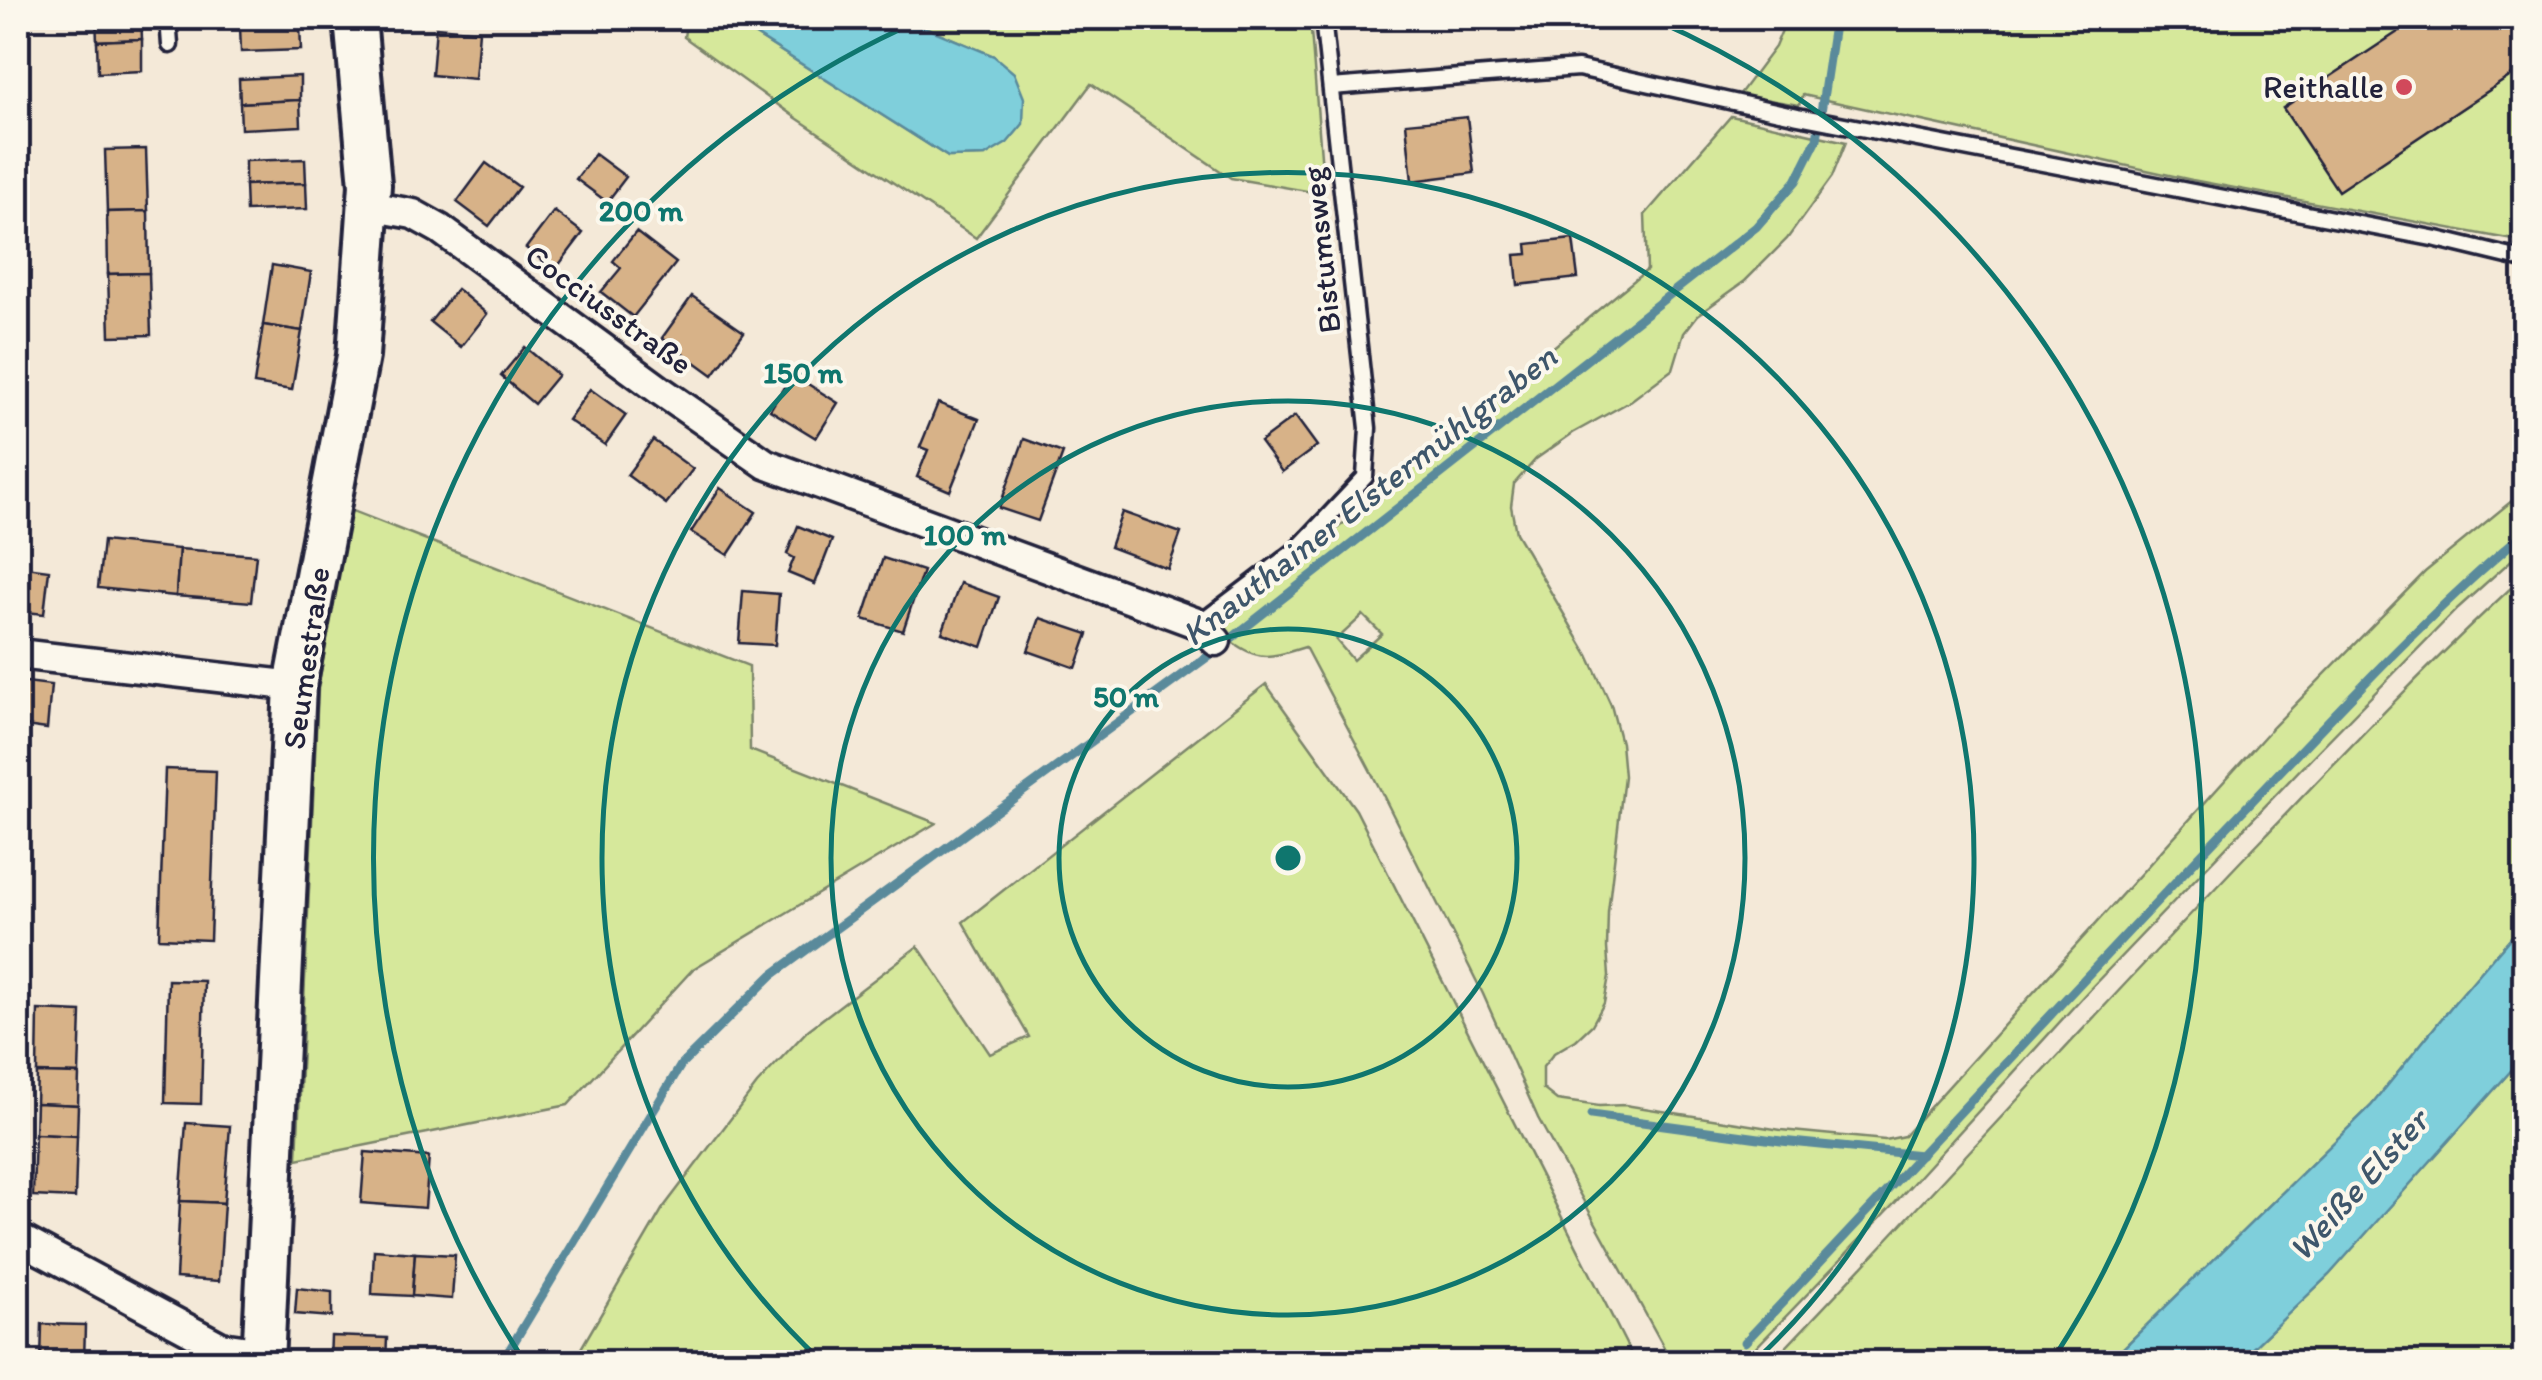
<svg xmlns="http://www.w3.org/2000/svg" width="2542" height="1380" font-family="Itim,sans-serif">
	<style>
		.green { fill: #d6e89b; stroke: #7c856b; stroke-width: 2.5; fill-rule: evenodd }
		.water { fill: #7fcfdb; stroke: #5a8a9b; stroke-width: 2.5 }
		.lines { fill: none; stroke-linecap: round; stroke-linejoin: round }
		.stream { stroke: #5a8a9b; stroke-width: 9 }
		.building { fill: #d7b288; stroke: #22223b; stroke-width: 2.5 }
		.lane-casing { stroke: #22223b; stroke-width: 21 }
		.street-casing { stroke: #22223b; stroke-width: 35 }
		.secondary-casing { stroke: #22223b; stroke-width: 48 }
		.lane { stroke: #fbf7ec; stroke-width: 14 }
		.street { stroke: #fbf7ec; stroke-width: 28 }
		.secondary { stroke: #fbf7ec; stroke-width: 40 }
		.ring { fill: none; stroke: #0f766e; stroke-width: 5 }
		.poi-dot { fill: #d1495b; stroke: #fbf7ec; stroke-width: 4 }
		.labels { text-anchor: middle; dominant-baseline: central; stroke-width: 8; stroke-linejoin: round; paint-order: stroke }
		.poi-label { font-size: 32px; fill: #22223b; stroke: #fbf7ec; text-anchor: end }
		.street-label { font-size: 32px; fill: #22223b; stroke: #fbf7ec }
		.water-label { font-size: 35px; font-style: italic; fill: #3e566b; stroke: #fbf7ec }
		.centre { fill: #0f766e; stroke: #fbf7ec; stroke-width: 5 }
		.ring-label { font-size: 30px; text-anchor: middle; font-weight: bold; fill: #0f766e; stroke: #fbf7ec; stroke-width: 8; stroke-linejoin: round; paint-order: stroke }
	</style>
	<rect width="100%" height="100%" fill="#f4e9d8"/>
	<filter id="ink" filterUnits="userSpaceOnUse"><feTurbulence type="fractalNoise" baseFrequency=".01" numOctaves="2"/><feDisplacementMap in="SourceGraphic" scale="20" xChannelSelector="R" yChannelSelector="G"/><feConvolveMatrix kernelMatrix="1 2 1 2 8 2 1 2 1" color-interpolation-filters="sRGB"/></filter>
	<g filter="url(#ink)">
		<!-- green -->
		<g class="green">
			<polygon points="687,18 729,18 948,157 985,156 994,56 903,18 1310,18 1324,194 1231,178 1091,84 976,238 792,115 684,37"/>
			<polygon points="1787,18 2419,18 2283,108 2339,190 2524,67 2524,242 2192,180 1803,95 1799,105 1739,95 1775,47"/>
			<path d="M1731,116L1846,142L1832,177L1787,239L1745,281L1698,315L1684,333L1673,369L1629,402L1573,433L1536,459L1514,484L1511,506L1516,533L1588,655L1611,705L1621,743L1624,776L1608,912L1607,948L1609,976L1604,1003L1592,1025L1576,1040L1554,1053L1543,1067V1089L1557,1100L1599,1106L1625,1105L1781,1130L1885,1140L1904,1136L2273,727L2425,572L2524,491V549L2458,608L2312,757L2088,991L1893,1205L1742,1362H1672L1538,1118L1483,994L1379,787L1305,647C1261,661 1258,660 1220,634L1219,624C1365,510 1503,386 1647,270L1645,215ZM1363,615L1382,634L1353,660L1336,640Z"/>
			<polygon points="350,510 749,666 750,750 936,823 693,969 568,1105 297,1159 318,688"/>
			<path d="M2524,576V922L2455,1002L2371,1106L2109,1362H1772C1937,1189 2097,1011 2263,838C2348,749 2433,659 2524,576Z"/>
			<polygon points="1266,684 1356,810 1635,1362 573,1362 663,1208 757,1084 808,1030 918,946 990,1054 1029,1037 963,922"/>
			<polygon points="2524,1056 2524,1362 2238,1362 2329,1275"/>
		</g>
		<!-- water -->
		<g class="water">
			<polygon points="729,18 903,18 994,56 1014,73 1024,98 1023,124 1007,143 985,156 948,157"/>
			<polygon points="2524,922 2524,1056 2329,1275 2238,1362 2109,1362 2371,1106 2455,1002"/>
		</g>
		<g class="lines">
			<!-- stream -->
			<g class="stream">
				<polyline points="1591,1115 1781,1141 1921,1155"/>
				<path d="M1745,1342C1909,1169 2069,993 2233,821C2327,723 2420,620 2524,533"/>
				<polyline points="502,1362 681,1065 772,975 1214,652 1756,227 1796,181 1817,139 1835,18"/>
			</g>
		</g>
		<!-- building -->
		<g class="building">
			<polygon points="96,18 141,18 142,39 97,41"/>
			<polygon points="239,18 300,18 300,24 240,26"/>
			<polygon points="2419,18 2524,18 2524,67 2338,191 2283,108"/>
			<polygon points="300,24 301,50 241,52 240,26"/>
			<polygon points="436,27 479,31 475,79 432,75"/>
			<polygon points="142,39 142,71 98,73 97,41"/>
			<polygon points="300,76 300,100 240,103 239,79"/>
			<polygon points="300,100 301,126 241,129 240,103"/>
			<polygon points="1467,117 1474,173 1412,181 1406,123"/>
			<polygon points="146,149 148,211 107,212 105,150"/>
			<polygon points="595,154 626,177 607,202 576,179"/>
			<polygon points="305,159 306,183 245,185 245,161"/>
			<polygon points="486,163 519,187 489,226 457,202"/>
			<polygon points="306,183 307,209 246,211 245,185"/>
			<polygon points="148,211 149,273 108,274 107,212"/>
			<polygon points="554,211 583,233 555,270 526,248"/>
			<polygon points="636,232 676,263 633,317 601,292 621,268 613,261"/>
			<polygon points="1573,239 1578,278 1518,285 1515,255 1528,254 1527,244"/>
			<polygon points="272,265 311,272 302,331 263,325"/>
			<polygon points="149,273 151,335 110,336 108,274"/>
			<polygon points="457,289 487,314 461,347 430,322"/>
			<polygon points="692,296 744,332 713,375 662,338"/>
			<polygon points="263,325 302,331 292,390 254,384"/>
			<polygon points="525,347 558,375 534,404 501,376"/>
			<polygon points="792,374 838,403 816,438 770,410"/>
			<polygon points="590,389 626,415 605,445 568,420"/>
			<polygon points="938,403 979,419 950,491 917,477 928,450 920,447"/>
			<polygon points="1295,416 1317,446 1282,472 1260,442"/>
			<polygon points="1024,439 1063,453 1038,521 999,508"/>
			<polygon points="653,440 693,469 666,504 627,475"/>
			<polygon points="720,488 756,512 728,555 691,532"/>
			<polygon points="1122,512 1181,533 1168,569 1110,547"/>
			<polygon points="798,526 832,540 815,584 788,573 794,558 787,554"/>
			<polygon points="103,541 179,549 176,596 98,588"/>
			<polygon points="179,549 256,555 251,602 176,596"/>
			<polygon points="883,558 923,571 903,631 863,619"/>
			<polygon points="18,566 49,570 44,614 18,611"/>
			<polygon points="960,583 999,597 982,647 942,633"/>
			<polygon points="743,591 779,594 775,645 739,643"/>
			<polygon points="1040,618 1088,634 1076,668 1028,651"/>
			<polygon points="18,681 51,685 47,729 18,725"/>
			<polygon points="165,769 216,771 210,940 159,938"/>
			<polygon points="168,980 204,981 201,1104 165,1103"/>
			<polygon points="38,1010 81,1012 79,1074 37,1073"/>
			<polygon points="37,1073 79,1074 78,1105 36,1103"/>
			<polygon points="36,1103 78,1105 77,1136 35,1134"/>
			<polygon points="186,1123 230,1126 224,1203 180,1201"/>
			<polygon points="35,1134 77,1136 75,1198 33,1196"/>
			<polygon points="365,1152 429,1157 425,1208 361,1203"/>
			<polygon points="180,1201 224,1203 219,1281 176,1278"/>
			<polygon points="374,1250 415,1253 412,1296 372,1294"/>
			<polygon points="415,1253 455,1255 452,1299 412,1296"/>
			<polygon points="297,1288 332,1292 332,1317 295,1314"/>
			<polygon points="42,1324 85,1325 84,1362 41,1362"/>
			<polygon points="331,1336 387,1338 386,1362 330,1362"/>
		</g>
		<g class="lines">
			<!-- lane casing -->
			<g class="lane-casing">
				<g id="lane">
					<polyline points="168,18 170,45"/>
					<polyline points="1331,87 1578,68 1798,116 2437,239 2524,260"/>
					<polyline points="1199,624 1297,549 1365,477 1368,428 1323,18"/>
				</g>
			</g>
			<!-- street casing -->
			<g class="street-casing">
				<g id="street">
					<polyline points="369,206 413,214 440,229 661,391 766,464 1199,624 1216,641"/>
					<polyline points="18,654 295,686"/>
					<polyline points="18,1238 221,1347 264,1353"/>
				</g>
			</g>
			<!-- secondary casing -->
			<g class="secondary-casing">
				<polyline id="secondary" points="263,1362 295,686 358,356 370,185 355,18"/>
			</g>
			<!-- lane -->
			<use href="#lane" class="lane"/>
			<!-- street -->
			<use href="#street" class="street"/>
			<!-- secondary -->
			<use href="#secondary" class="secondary"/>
		</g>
	</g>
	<!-- distance rings -->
	<g class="ring">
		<circle cx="1288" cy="858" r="229"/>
		<circle cx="1288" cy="858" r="457"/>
		<path d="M820 1360A686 686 0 1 1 1756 1360"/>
		<path d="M521 1356A915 915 0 0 1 923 19M1653 19A915 915 0 0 1 2055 1356"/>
	</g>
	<!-- markers -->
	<circle class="poi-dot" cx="2404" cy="87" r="10"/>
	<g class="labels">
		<!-- poi labels -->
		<g class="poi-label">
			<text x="2384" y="87">Reithalle</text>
		</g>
		<!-- street labels -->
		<g class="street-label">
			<text transform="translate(1321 250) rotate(-96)">Bistumsweg</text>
			<text transform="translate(609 309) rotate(36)">Cocciusstraße</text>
			<text transform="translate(306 658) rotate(-82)">Seumestraße</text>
		</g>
		<!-- water labels -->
		<g class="water-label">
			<text transform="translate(1369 495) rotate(-38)">Knauthainer Elstermühlgraben</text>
			<text transform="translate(2358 1185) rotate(-48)">Weiße Elster</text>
		</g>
	</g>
	<circle cx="1288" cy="858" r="15" class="centre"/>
	<g class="ring-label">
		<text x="641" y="221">200 m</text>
		<text x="803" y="383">150 m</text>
		<text x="965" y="545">100 m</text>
		<text x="1126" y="707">50 m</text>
	</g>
	<!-- margin -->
	<rect width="2542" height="1380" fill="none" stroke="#fbf7ec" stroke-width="60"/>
	<rect x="30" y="30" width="2482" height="1320" fill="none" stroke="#22223b" stroke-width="4" filter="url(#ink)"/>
</svg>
